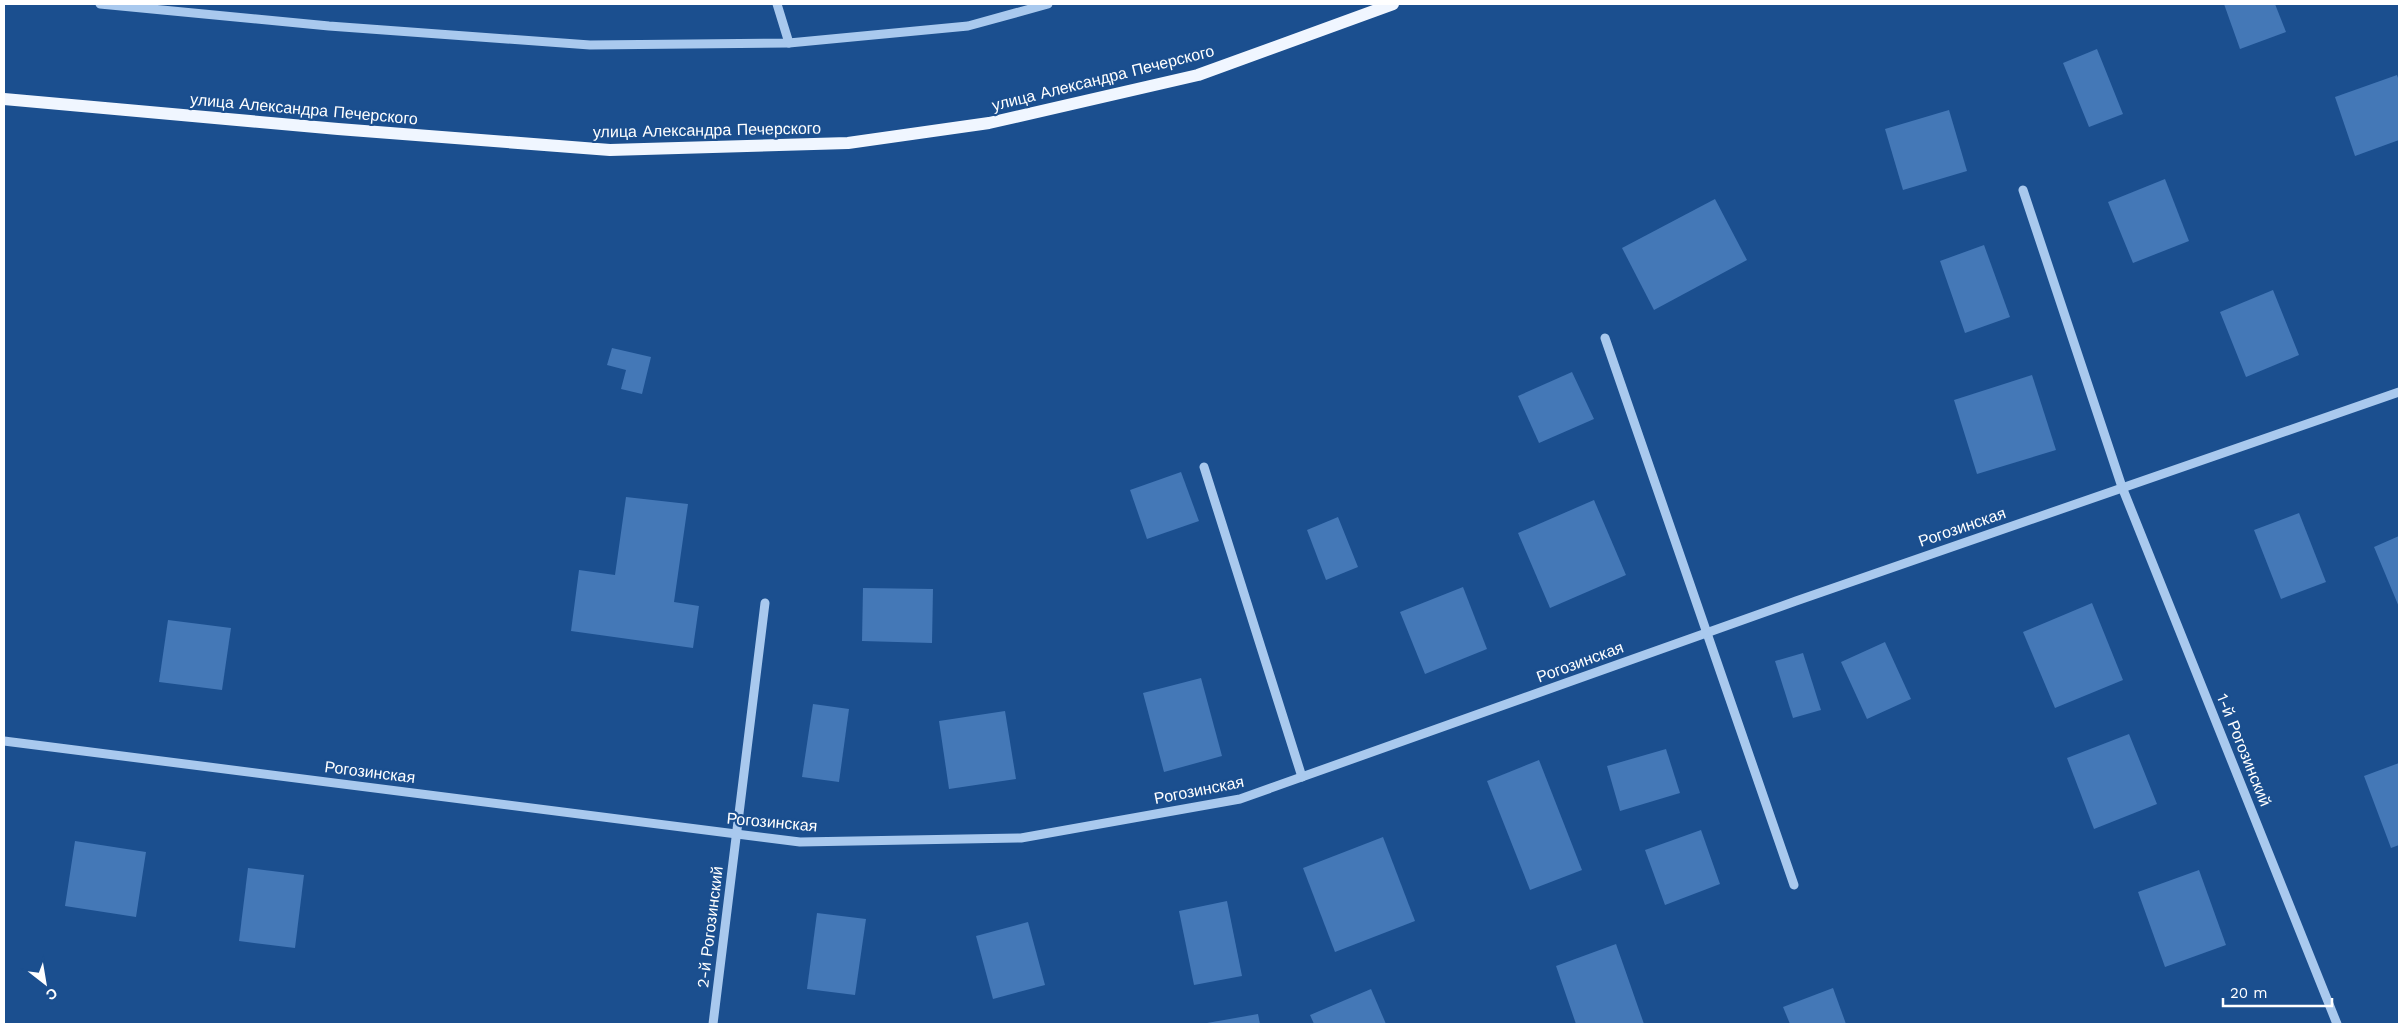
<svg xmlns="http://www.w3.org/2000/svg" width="2403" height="1028" font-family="'Work Sans',sans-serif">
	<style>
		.building { fill: #4478b7 }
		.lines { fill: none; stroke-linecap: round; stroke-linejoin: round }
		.minor { stroke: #a9c9ee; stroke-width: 9 }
		.major { stroke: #f0f6ff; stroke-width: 12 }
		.labels { text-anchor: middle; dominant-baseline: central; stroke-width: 4.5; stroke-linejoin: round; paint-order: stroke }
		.street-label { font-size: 16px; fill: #fff; stroke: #1b4f8f }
	</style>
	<rect width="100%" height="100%" fill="#1b4f8f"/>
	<!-- building -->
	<g class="building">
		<polygon points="2224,4 2275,4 2286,32 2240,49"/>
		<polygon points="2097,49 2123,114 2089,127 2063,63"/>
		<polygon points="2397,75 2399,81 2399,140 2355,156 2335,97"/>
		<polygon points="1949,110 1967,171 1903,190 1885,129"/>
		<polygon points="2165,179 2189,241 2133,263 2108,202"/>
		<polygon points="1715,199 1747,260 1654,310 1622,248"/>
		<polygon points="1984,245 2010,317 1965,333 1940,261"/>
		<polygon points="2273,290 2299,355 2246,377 2220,312"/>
		<polygon points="612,348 651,357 642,394 621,389 626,370 607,365"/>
		<polygon points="1572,372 1594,419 1539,443 1518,396"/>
		<polygon points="2032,375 2056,450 1977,474 1954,400"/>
		<polygon points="1181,472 1199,521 1147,539 1130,490"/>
		<polygon points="626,497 688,504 674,602 699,606 693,648 571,631 579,570 615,575"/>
		<polygon points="1594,500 1626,575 1550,608 1518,533"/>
		<polygon points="2299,513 2326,582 2281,599 2254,530"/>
		<polygon points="1338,517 1358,567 1326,580 1307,530"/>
		<polygon points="2399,536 2399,607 2374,547"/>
		<polygon points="1463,587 1487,649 1425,674 1400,612"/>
		<polygon points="863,588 933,589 932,643 862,641"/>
		<polygon points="2092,603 2123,680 2055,708 2023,632"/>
		<polygon points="168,620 231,628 222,690 159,682"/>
		<polygon points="1885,642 1911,699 1867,719 1841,662"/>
		<polygon points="1803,653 1821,710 1793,718 1775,661"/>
		<polygon points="1201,678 1222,756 1164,772 1143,693"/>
		<polygon points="813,704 849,709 839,782 802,777"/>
		<polygon points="1005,711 1016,779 949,789 939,721"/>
		<polygon points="2129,734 2157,804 2094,829 2067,758"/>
		<polygon points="1666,749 1680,793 1620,811 1607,766"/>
		<polygon points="1539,760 1582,870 1530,890 1487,781"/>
		<polygon points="2399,763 2399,845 2391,848 2364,776"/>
		<polygon points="1701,830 1720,884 1665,905 1645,850"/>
		<polygon points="1383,837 1415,921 1335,952 1303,868"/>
		<polygon points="75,841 146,852 136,917 65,906"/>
		<polygon points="248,868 304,875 295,948 239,941"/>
		<polygon points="2199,870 2226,945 2165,967 2138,892"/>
		<polygon points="1227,901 1242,976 1194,985 1179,911"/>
		<polygon points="817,913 866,919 855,995 807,989"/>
		<polygon points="1028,922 1045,985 993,999 976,936"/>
		<polygon points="1616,944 1644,1024 1576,1024 1556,966"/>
		<polygon points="1833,988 1846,1024 1790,1024 1783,1007"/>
		<polygon points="1371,989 1386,1024 1314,1024 1310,1015"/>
		<polygon points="1258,1014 1260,1024 1207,1024 1207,1023"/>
	</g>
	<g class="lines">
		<!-- minor -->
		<g class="minor">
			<polyline points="100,4 329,26 590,45 789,43 968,26 1048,4"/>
			<polyline points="777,4 789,43"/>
			<polyline points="2023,190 2122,487 2337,1024"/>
			<polyline points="1605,338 1794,885"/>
			<polyline points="1204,467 1302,777"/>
			<polyline points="4,741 800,842 1021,838 1240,799 1796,601 2399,392"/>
			<polyline points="713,1024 765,603"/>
		</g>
		<!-- major -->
		<polyline class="major" points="4,99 338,129 610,150 848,143 989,123 1198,75 1393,4"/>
	</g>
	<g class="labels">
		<!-- street labels -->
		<g class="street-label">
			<text transform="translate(1103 78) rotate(-14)">улица Александра Печерского</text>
			<text transform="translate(304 109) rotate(5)">улица Александра Печерского</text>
			<text transform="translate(707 130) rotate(-1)">улица Александра Печерского</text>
			<text transform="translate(1962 527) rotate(-19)">Рогозинская</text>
			<text transform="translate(1580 662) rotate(-20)">Рогозинская</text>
			<text transform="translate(2244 750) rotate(68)">1-й Рогозинский</text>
			<text transform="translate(370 772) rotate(7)">Рогозинская</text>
			<text transform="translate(1199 790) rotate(-11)">Рогозинская</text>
			<text transform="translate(772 822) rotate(5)">Рогозинская</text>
			<text transform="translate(710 927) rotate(-83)">2-й Рогозинский</text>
		</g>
	</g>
	<!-- border -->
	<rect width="2403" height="1028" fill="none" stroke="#ffffff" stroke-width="10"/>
	<!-- north arrow -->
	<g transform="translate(45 983) rotate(149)" stroke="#1b4f8f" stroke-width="4" paint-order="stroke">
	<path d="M0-4L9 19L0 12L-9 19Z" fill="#ffffff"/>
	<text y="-8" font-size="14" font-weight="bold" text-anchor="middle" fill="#ffffff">С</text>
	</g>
	<!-- scale -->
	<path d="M2223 998v8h109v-8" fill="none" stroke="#ffffff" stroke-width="2.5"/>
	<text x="2230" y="998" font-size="15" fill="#ffffff" stroke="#1b4f8f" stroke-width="4" paint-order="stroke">20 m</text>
</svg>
